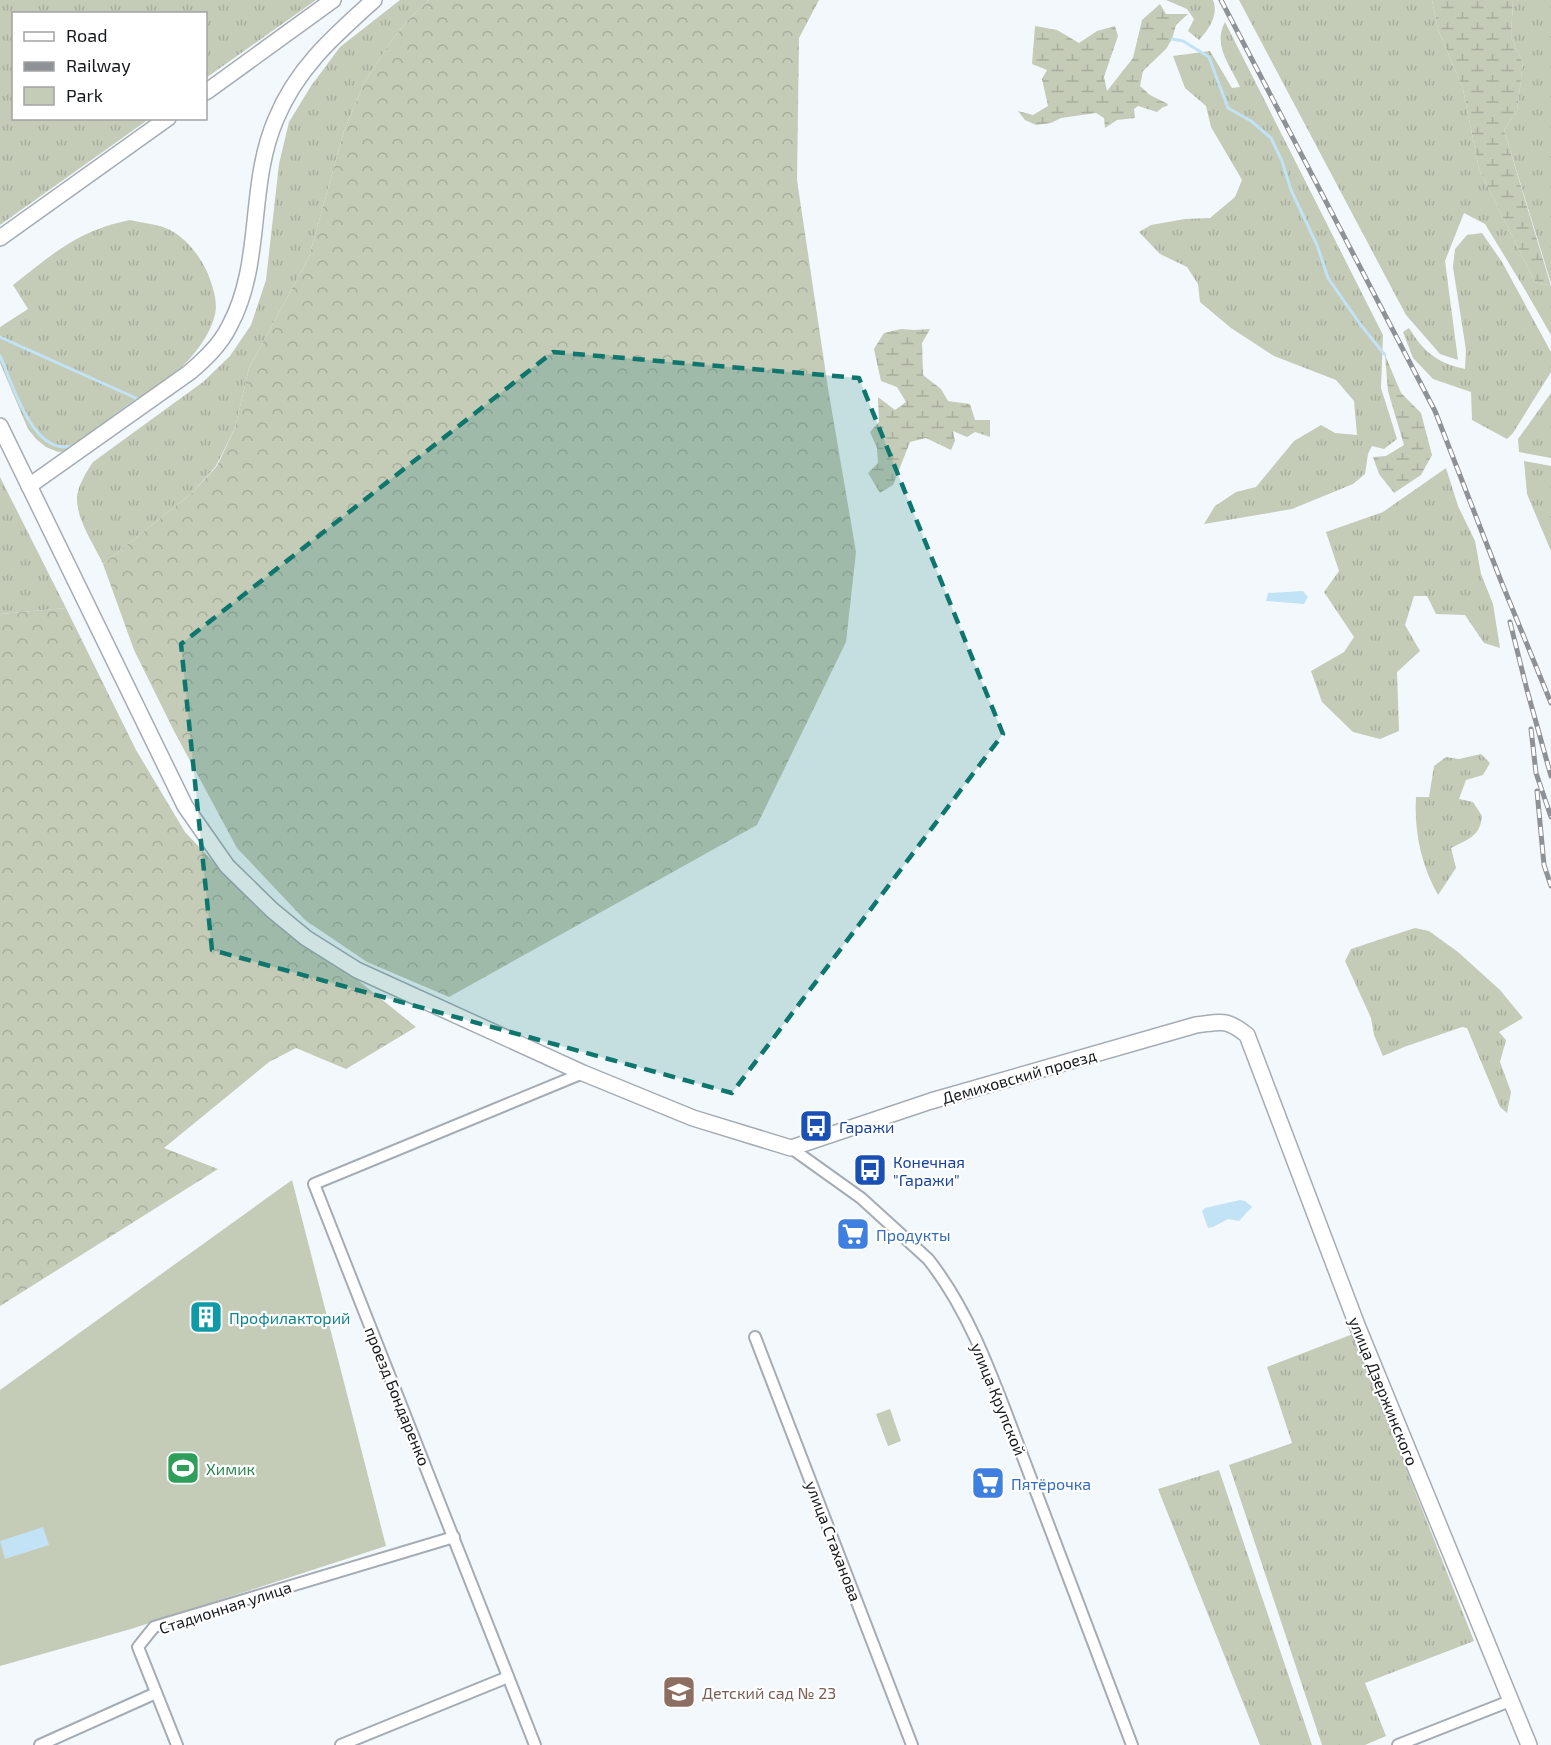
<svg xmlns="http://www.w3.org/2000/svg" width="1551" height="1745" font-family="'Exo 2',sans-serif">
	<style>
		.grass { fill: url(#grass-tufts) }
		.forest { fill: url(#forest-crowns) }
		.wetland { fill: url(#wetland-marsh) }
		.green { fill: #c4cbb7 }
		.water { fill: #c2e2f6 }
		.lines { fill: none; stroke-linecap: round; stroke-linejoin: round }
		.stream { stroke: #c2e2f6; stroke-width: 3 }
		.minor-casing { stroke: #a5acb4; stroke-width: 14 }
		.secondary-casing { stroke: #a5acb4; stroke-width: 18 }
		.minor { stroke: #fff; stroke-width: 10 }
		.secondary { stroke: #fff; stroke-width: 15 }
		.rail-casing { stroke: #8e9296; stroke-width: 5 }
		.rail { stroke: #fff; stroke-width: 3; stroke-dasharray: 9; stroke-linecap: butt }
		.marked { fill: #0f766e; fill-opacity: 0.2; stroke: #0f766e; stroke-width: 4.5; stroke-dasharray: 12 8; stroke-linejoin: round }
		.labels { text-anchor: middle; dominant-baseline: central; stroke-width: 4.5; stroke-linejoin: round; paint-order: stroke }
		.street-label { font-size: 16px; fill: #16191c; stroke: #fff }
		.transit-label { font-size: 16px; fill: #164399; stroke: #fff; text-anchor: start }
		.shop-label { font-size: 16px; fill: #366cbe; stroke: #fff; text-anchor: start }
		.culture-label { font-size: 16px; fill: #0d838f; stroke: #fff; text-anchor: start }
		.leisure-label { font-size: 16px; fill: #27864d; stroke: #fff; text-anchor: start }
		.education-label { font-size: 16px; fill: #785e54; stroke: #fff; text-anchor: start }
	</style>
	<defs>
		<pattern id="grass-tufts" width="24" height="20" patternUnits="userSpaceOnUse" patternTransform="scale(1.5)"><rect width="24" height="20" fill="#c4cbb7"/><path d="M3 7l-1-3M5 7V3M7 7l1-3M15 17l-1-3M17 17v-4M19 17l1-3" fill="none" stroke="#a8ae9d"/></pattern>
		<pattern id="forest-crowns" width="20" height="18" patternUnits="userSpaceOnUse" patternTransform="scale(1.5)"><rect width="20" height="18" fill="#c4cbb7"/><path d="M2 6a3 3 0 1 1 6 0M12 15a3 3 0 1 1 6 0" fill="none" stroke="#a8ae9d"/></pattern>
		<pattern id="wetland-marsh" width="20" height="14" patternUnits="userSpaceOnUse" patternTransform="scale(1.5)"><rect width="20" height="14" fill="#c4cbb7"/><path d="M1 5h8M5 5V1M11 12h8M15 12V8" fill="none" stroke="#a8ae9d"/></pattern>
	</defs>
	<rect width="100%" height="100%" fill="#f3f8fd"/>
	<!-- grass -->
	<g class="grass">
		<polygon points="0,0 316,0 206,78 206,14 14,14 14,118 149,119 0,225"/>
		<path d="M400,0H429L410,18L392,40L365,81L344,131L309,257L249,368L235,428L216,466L192,493L103,564C94,544 76,520 77,497C78,485 87,471 93,462L203,382L230,356L251,325L266,280L279,164L289,122L311,86L340,47Z"/>
		<path d="M1166,0H1213C1219,15 1209,29 1199,40L1188,31L1194,19L1187,9Z"/>
		<polygon points="1239,0 1432,0 1438,29 1463,89 1479,169 1535,282 1551,286 1551,335 1524,288 1485,224 1464,213 1445,261 1458,360 1440,354 1406,315"/>
		<polygon points="1513,0 1551,0 1551,283 1504,130 1517,111 1523,63 1511,37"/>
		<path d="M1225,22L1383,335L1381,388L1397,439L1384,449L1372,446L1368,454L1365,474L1353,484L1292,509L1204,524L1215,506L1236,492L1256,487L1294,441L1321,425L1335,433L1357,435L1354,401L1336,380L1274,356L1231,328L1200,302L1198,284L1187,267L1160,254L1139,232L1151,225L1185,219L1210,218L1235,197L1242,180L1211,127L1206,106L1185,88L1173,56L1210,51L1232,88L1240,87C1231,66 1212,46 1225,22Z"/>
		<path d="M130,220C142,223 159,224 170,230C186,238 201,257 208,274C213,287 219,304 214,318C198,373 113,419 68,451L58,452L46,447L36,439L28,429L0,363V327L28,309L13,285C54,253 77,231 130,220Z"/>
		<path d="M1482,233L1502,262L1551,352V372L1513,433L1507,439L1472,420L1471,392L1433,379L1413,358L1403,332L1409,328C1424,352 1437,363 1465,369L1466,350L1453,267L1455,249L1467,235Z"/>
		<polygon points="1551,393 1551,458 1519,452 1518,439"/>
		<polygon points="1524,461 1551,466 1551,551 1527,494"/>
		<polygon points="1446,468 1458,506 1475,541 1481,574 1493,604 1500,648 1484,643 1465,615 1436,614 1427,596 1414,596 1405,625 1420,651 1397,672 1399,731 1380,739 1353,732 1322,702 1311,671 1344,652 1354,637 1324,592 1339,571 1326,532 1383,512"/>
		<polygon points="0,477 66,608 0,614"/>
		<path d="M1481,754L1490,763L1483,775L1466,780L1459,799L1473,802L1482,816C1480,837 1468,839 1451,848L1456,868L1438,895C1421,865 1414,831 1416,797H1429L1434,766L1446,757L1459,759Z"/>
		<polygon points="1415,928 1429,931 1458,952 1500,990 1523,1018 1499,1032 1506,1040 1500,1062 1511,1092 1507,1113 1500,1107 1467,1028 1462,1027 1404,1047 1383,1056 1374,1035 1371,1018 1345,961 1351,949"/>
		<polygon points="1353,1334 1474,1641 1365,1683 1386,1736 1365,1745 1322,1745 1229,1465 1292,1443 1267,1367"/>
		<polygon points="1219,1470 1312,1745 1260,1745 1158,1489"/>
	</g>
	<!-- forest -->
	<g class="forest">
		<polygon points="429,0 819,0 799,38 797,180 828,388 856,552 846,642 757,825 449,997 367,962 305,920 237,848 174,731 134,650 103,564 192,493 217,466 235,428 249,368 309,257 344,131 365,81 392,40 410,18"/>
		<polygon points="66,608 136,750 185,832 262,913 344,969 416,1027 346,1069 296,1048 269,1062 164,1148 218,1169 0,1306 0,614"/>
	</g>
	<!-- wetland -->
	<g class="wetland">
		<polygon points="1432,0 1513,0 1511,37 1523,63 1517,111 1504,130 1551,286 1535,282 1479,169 1463,89 1438,29"/>
		<polygon points="1160,4 1166,14 1188,14 1176,25 1172,39 1166,49 1143,71 1140,86 1150,95 1168,104 1167,106 1163,107 1157,112 1138,106 1134,109 1135,118 1117,120 1105,128 1104,118 1096,113 1061,118 1051,123 1036,125 1025,120 1018,111 1033,115 1048,106 1042,79 1047,70 1032,64 1035,26 1057,30 1079,43 1097,31 1115,26 1118,36 1104,77 1107,91 1133,58 1142,20"/>
		<polygon points="901,329 914,330 930,329 922,343 923,375 941,389 948,401 970,404 975,420 990,420 990,437 975,432 967,437 953,431 955,441 951,450 926,438 910,442 893,485 880,493 868,473 878,463 877,448 870,432 879,422 878,397 895,410 906,402 897,387 881,381 874,349 884,333"/>
		<polygon points="1385,355 1401,393 1421,413 1432,455 1421,475 1394,493 1379,474 1373,457 1386,456 1404,445 1388,391"/>
	</g>
	<!-- green -->
	<g class="green">
		<polygon points="292,1180 386,1546 131,1629 0,1666 0,1390"/>
		<polygon points="890,1409 901,1441 888,1446 876,1414"/>
	</g>
	<!-- water -->
	<g class="water">
		<polygon points="1303,591 1308,597 1304,604 1266,601 1268,593"/>
		<polygon points="1240,1200 1245,1201 1252,1207 1239,1221 1228,1219 1213,1227 1208,1228 1202,1211 1205,1208"/>
		<polygon points="43,1527 49,1545 5,1559 0,1541"/>
	</g>
	<g class="lines">
		<!-- stream -->
		<g class="stream">
			<polyline points="1172,39 1183,41 1209,57 1228,108 1251,121 1271,138 1282,161 1291,190 1317,245 1328,278 1360,324 1385,355"/>
			<polyline points="0,337 138,399 111,419"/>
			<path d="M0,356C13,384 34,463 77,444"/>
		</g>
		<!-- minor casing -->
		<g class="minor-casing">
			<g id="minor">
				<path d="M791,1148L861,1198L928,1259C973,1315 998,1393 1024,1460C1060,1555 1096,1650 1132,1745"/>
				<polyline points="755,1337 912,1745"/>
				<polyline points="40,1745 156,1693"/>
				<polyline points="177,1745 138,1647 154,1627 454,1537"/>
				<polyline points="341,1745 508,1677"/>
				<polyline points="535,1745 314,1184 583,1073"/>
				<polyline points="1398,1745 1510,1701"/>
			</g>
		</g>
		<!-- secondary casing -->
		<g class="secondary-casing">
			<g id="secondary">
				<polyline points="206,92 333,0"/>
				<polyline points="0,238 168,118"/>
				<path d="M0,426L185,806L227,866L272,910L306,938L357,970L583,1073L693,1118L791,1148L931,1101L1196,1025C1222,1022 1225,1018 1247,1035L1357,1325L1529,1745"/>
				<path d="M29,486L190,372C205,359 220,345 229,327C264,263 247,186 276,119C297,68 334,36 374,0"/>
			</g>
		</g>
		<!-- minor -->
		<use href="#minor" class="minor"/>
		<!-- secondary -->
		<use href="#secondary" class="secondary"/>
		<!-- rail casing -->
		<g class="rail-casing">
			<g id="rail">
				<polyline points="1221,0 1435,411 1501,581 1551,703"/>
				<polyline points="1510,622 1527,690 1551,776"/>
				<polyline points="1531,729 1536,773 1551,817"/>
				<polyline points="1537,791 1544,865 1551,886"/>
			</g>
		</g>
		<!-- rail -->
		<use href="#rail" class="rail"/>
	</g>
	<!-- marked area -->
	<path class="marked" d="M553,352L859,378L1003,734L732,1093L212,950L181,644Z"/>
	<!-- icons -->
	<defs>
		<g id="bus-square" transform="scale(1.725)"><rect x="-9" y="-9" width="18" height="18" rx="4" fill="#1a4fb4" stroke="#fff"/><path d="M-5-6H5V4H4V6H2V4H-2V6H-4V4H-5ZM-3.5-4V0h7V-4ZM-3.5 1.2v1.5H-2V1.2ZM2 1.2v1.5H3.5V1.2Z" fill="#fff"/></g>
		<g id="supermarket-square" transform="scale(1.725)"><rect x="-9" y="-9" width="18" height="18" rx="4" fill="#3f7fe0" stroke="#fff"/><path d="M-6-5.5h2.5l.6 2H6L4.5 2H-2.5L-4.4-4H-6ZM-1.5 3.2a1.3 1.3 0 1 0 .1 0ZM3 3.2a1.3 1.3 0 1 0 .1 0Z" fill="#fff"/></g>
		<g id="building-square" transform="scale(1.725)"><rect x="-9" y="-9" width="18" height="18" rx="4" fill="#0f9aa8" stroke="#fff"/><path d="M-4-6H4V6H1V3H-1V6H-4ZM-2.5-4.3h1.7v1.8h-1.7ZM.8-4.3h1.7v1.8H.8ZM-2.5-1h1.7V.8h-1.7ZM.8-1h1.7V.8H.8Z" fill="#fff"/></g>
		<g id="stadium-square" transform="scale(1.725)"><rect x="-9" y="-9" width="18" height="18" rx="4" fill="#2e9e5b" stroke="#fff"/><path d="M0-5a6.5 5 0 1 0 0 10a6.5 5 0 1 0 0-10ZM-3.5-1.8h7v3.6h-7Z" fill="#fff"/></g>
		<g id="school-square" transform="scale(1.725)"><rect x="-9" y="-9" width="18" height="18" rx="4" fill="#8d6e63" stroke="#fff"/><path d="M0-5L7-2L0 1L-7-2ZM-4 1L0 2.5L4 1V4Q0 6-4 4Z" fill="#fff"/></g>
	</defs>
	<g fill-rule="evenodd">
		<use href="#bus-square" x="816" y="1126"/>
		<use href="#bus-square" x="870" y="1170"/>
		<use href="#supermarket-square" x="853" y="1234"/>
		<use href="#building-square" x="206" y="1317"/>
		<use href="#stadium-square" x="183" y="1468"/>
		<use href="#supermarket-square" x="988" y="1483"/>
		<use href="#school-square" x="679" y="1692"/>
	</g>
	<g class="labels">
		<!-- street labels -->
		<g class="street-label">
			<text transform="translate(1019 1076) rotate(-16)">Демиховский проезд</text>
			<text transform="translate(1384 1391) rotate(68)">улица Дзержинского</text>
			<text transform="translate(398 1396) rotate(68)">проезд Бондаренко</text>
			<text transform="translate(999 1399) rotate(68)">улица Крупской</text>
			<text transform="translate(834 1541) rotate(69)">улица Стаханова</text>
			<text transform="translate(225 1607) rotate(-18)">Стадионная улица</text>
		</g>
		<!-- transit labels -->
		<g class="transit-label">
			<text x="839" y="1126">Гаражи</text>
			<text x="893" y="1161">Конечная<tspan x="893" dy="18">"Гаражи"</tspan></text>
		</g>
		<!-- shop labels -->
		<g class="shop-label">
			<text x="876" y="1234">Продукты</text>
			<text x="1011" y="1483">Пятёрочка</text>
		</g>
		<!-- culture labels -->
		<g class="culture-label">
			<text x="229" y="1317">Профилакторий</text>
		</g>
		<!-- leisure labels -->
		<g class="leisure-label">
			<text x="206" y="1468">Химик</text>
		</g>
		<!-- education labels -->
		<g class="education-label">
			<text x="702" y="1692">Детский сад № 23</text>
		</g>
	</g>
	<!-- legend -->
	<rect x="12" y="12" width="195" height="108" fill="#ffffff" stroke="#a2a3a4" stroke-width="1.5"/>
	<rect x="24" y="32" width="30" height="9" fill="#ffffff" stroke="#a2a3a4" stroke-width="1.5"/>
	<text x="66" y="42" font-size="18" fill="#16191c">Road</text>
	<rect x="24" y="62" width="30" height="9" fill="#8e9296" stroke="#a2a3a4" stroke-width="1.5"/>
	<text x="66" y="72" font-size="18" fill="#16191c">Railway</text>
	<rect x="24" y="87" width="30" height="18" fill="#c4cbb7" stroke="#a2a3a4" stroke-width="1.5"/>
	<text x="66" y="102" font-size="18" fill="#16191c">Park</text>
</svg>
